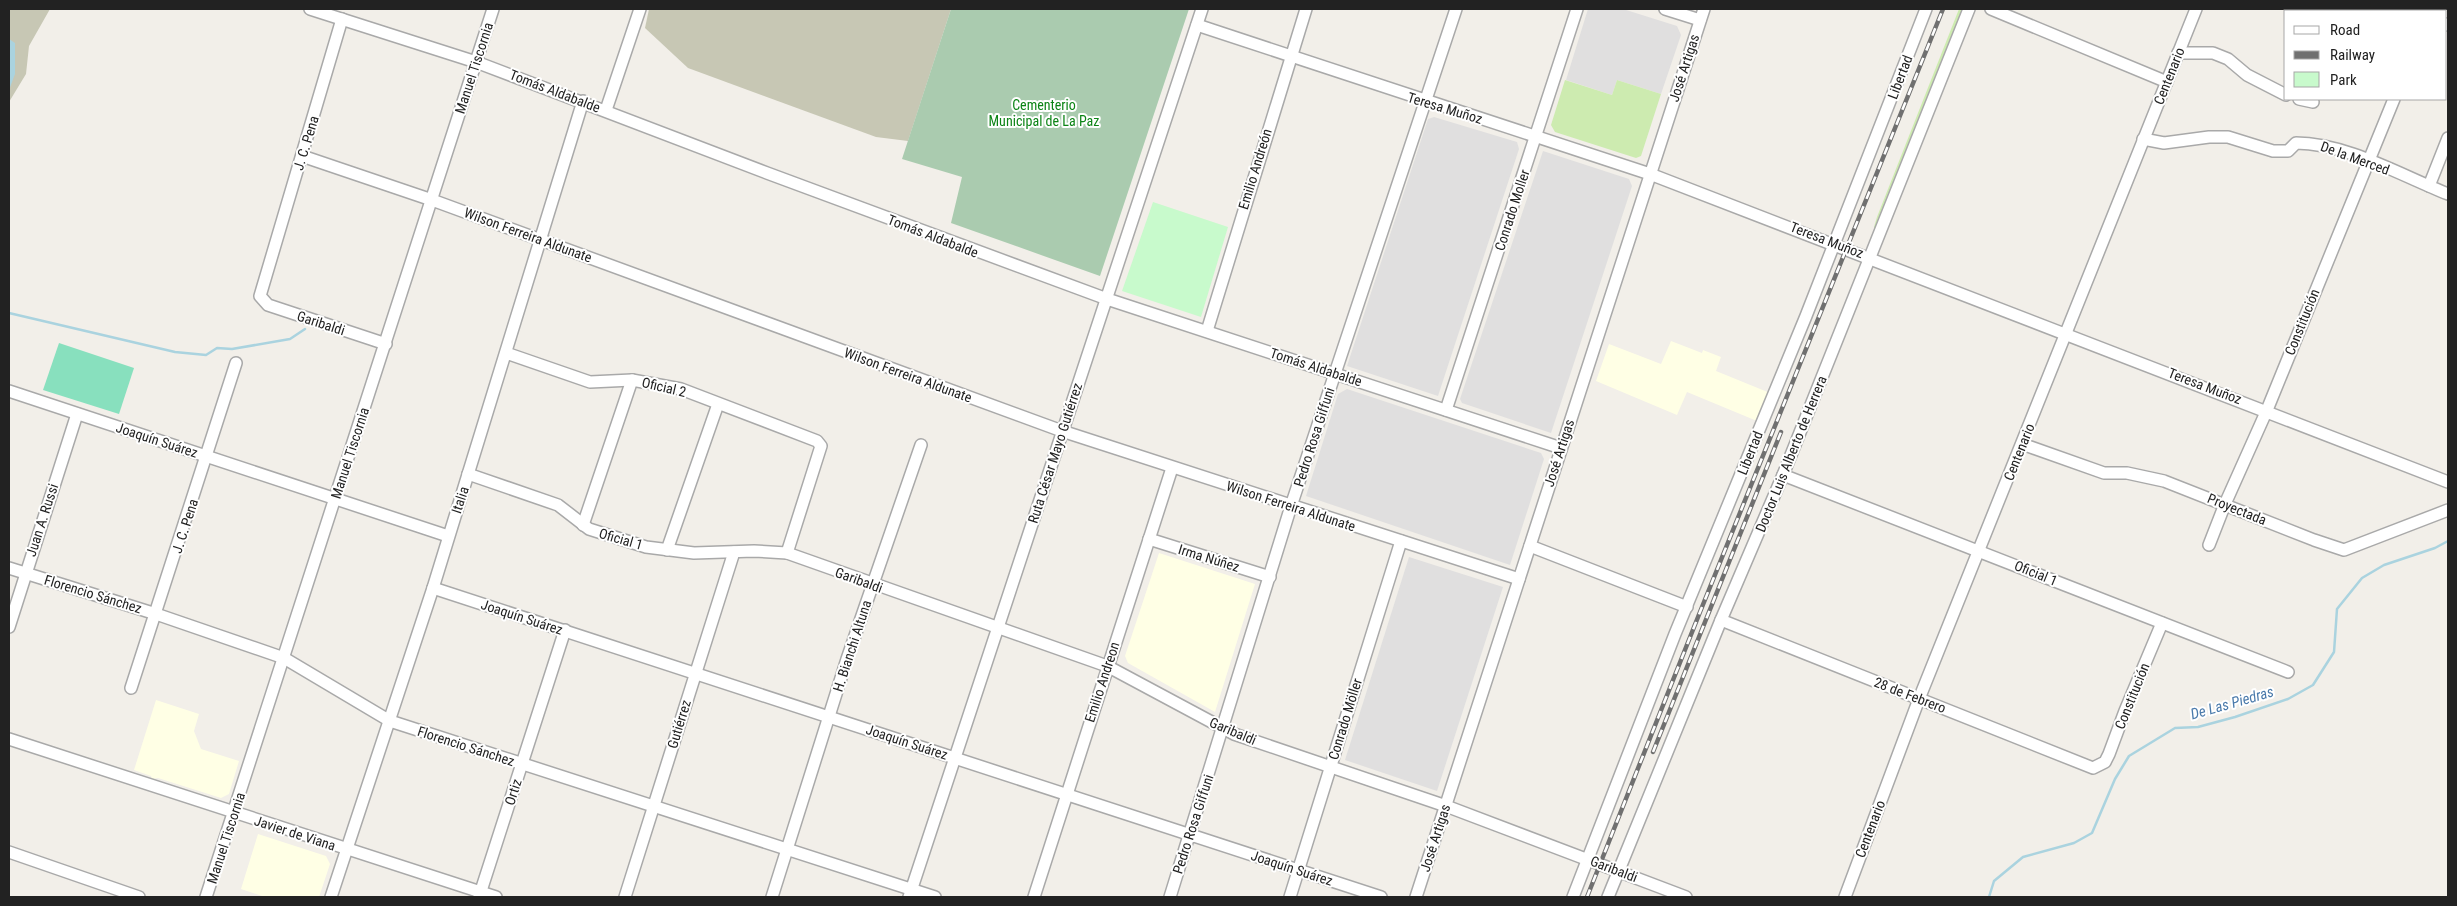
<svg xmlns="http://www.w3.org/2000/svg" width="2457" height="906" font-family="'Roboto Condensed',sans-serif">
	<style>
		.residential { fill: #e0dfdf }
		.education { fill: #ffffe5 }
		.construction { fill: #c7c7b4 }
		.grass { fill: #cdebb0 }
		.cemetery { fill: #aacbaf }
		.park { fill: #c8facc }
		.pitch { fill: #88e0be }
		.water { fill: #aad3df }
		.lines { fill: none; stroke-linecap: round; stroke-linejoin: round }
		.stream { stroke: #aad3df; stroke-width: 2.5 }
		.minor-casing { stroke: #a9a9a9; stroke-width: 14 }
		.minor { stroke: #fff; stroke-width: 11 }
		.rail-casing { stroke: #707070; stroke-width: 4.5 }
		.rail { stroke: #fff; stroke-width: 2.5; stroke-dasharray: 8; stroke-linecap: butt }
		.labels { text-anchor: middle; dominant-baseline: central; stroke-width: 4; stroke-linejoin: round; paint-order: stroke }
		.street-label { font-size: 14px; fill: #222; stroke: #fff }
		.park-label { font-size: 14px; fill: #0c8416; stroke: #fff }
		.water-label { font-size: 15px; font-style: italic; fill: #4a7aab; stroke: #fff }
	</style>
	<rect width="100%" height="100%" fill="#f2efe9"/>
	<!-- residential -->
	<g class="residential">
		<polygon points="1588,9 1623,9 1677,26 1681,35 1661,94 1617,80 1612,95 1566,80"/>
		<polygon points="1434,117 1517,142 1519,149 1438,396 1347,366 1428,119"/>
		<polygon points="1543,151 1629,179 1632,186 1551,433 1462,403 1460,399"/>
		<polygon points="1347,389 1541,453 1544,459 1510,565 1306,496 1338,394"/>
		<polygon points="1409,557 1503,587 1437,791 1345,760"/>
	</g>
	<!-- education -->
	<g class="education">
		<polygon points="1671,341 1702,353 1703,350 1721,357 1716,371 1770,393 1757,421 1687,392 1677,415 1596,381 1609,344 1661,364"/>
		<polygon points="1159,553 1255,584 1215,712 1128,663 1125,656"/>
		<polygon points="156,700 199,714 194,731 201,749 239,761 229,794 221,798 158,778 152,779 151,776 134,770"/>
		<polygon points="258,834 326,856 330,864 319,897 265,897 241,889"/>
	</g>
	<!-- construction -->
	<g class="construction">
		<polygon points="9,9 50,9 29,46 26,74 9,102"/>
		<polygon points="649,9 951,9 908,141 876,137 688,68 645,28"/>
	</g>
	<!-- grass -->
	<g class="grass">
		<polygon points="1959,9 1964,9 1875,232 1874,227 1877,217"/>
		<polygon points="1565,80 1612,95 1617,80 1661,94 1641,156 1636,158 1555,132 1551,125"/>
	</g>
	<!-- cemetery -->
	<polygon class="cemetery" points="951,9 1189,9 1100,276 951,223 962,177 902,159"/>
	<!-- park -->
	<polygon class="park" points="1153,202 1228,227 1201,317 1122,291"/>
	<!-- pitch -->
	<polygon class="pitch" points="59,343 134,368 119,414 43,390"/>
	<!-- water -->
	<polygon class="water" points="9,39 15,43 15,74 9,90"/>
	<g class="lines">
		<!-- stream -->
		<g class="stream">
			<polyline points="9,313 175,352 206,355 217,348 232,349 290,339 305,329"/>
			<polyline points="1989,897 1994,881 2023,857 2074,843 2092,833 2115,779 2129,756 2175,728 2198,727 2235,717 2288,699 2313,685 2334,652 2337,609 2362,578 2384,565 2435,548 2448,541"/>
		</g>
		<!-- minor casing -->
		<g class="minor-casing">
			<g id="minor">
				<polyline points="310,9 476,62 767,173 1107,299 1561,448"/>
				<polyline points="1665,9 1700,20"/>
				<polyline points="1991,9 2167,82"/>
				<polyline points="2430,11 2431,9"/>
				<polyline points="342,19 260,296 268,305 386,344"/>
				<polyline points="2446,24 2448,25"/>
				<polyline points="1197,25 1650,174 2448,482"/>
				<polyline points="2178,53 2213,53 2228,59 2247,75 2286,95"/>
				<polyline points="2299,99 2313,102"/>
				<polyline points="606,110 640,9"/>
				<path d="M2143,139L2164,143L2209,137H2228L2273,151H2288L2296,143C2346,143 2402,176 2448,194"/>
				<polyline points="302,156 432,200 1062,431 1519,579"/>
				<polyline points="2429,186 2448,138"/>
				<polyline points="1207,331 1306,9"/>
				<polyline points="506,353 590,382 632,380 681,389 817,441 821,446 787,553"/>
				<polyline points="9,391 448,536"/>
				<polyline points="1446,410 1577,9"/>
				<polyline points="2022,444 2104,473 2127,473 2164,481 2314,540 2344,550 2448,510"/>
				<polyline points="468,474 558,505 589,529 646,547 694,553 754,551 787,553 1107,666 1234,734 1446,806 1686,897"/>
				<polyline points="1783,475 2288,672"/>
				<polyline points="583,525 632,380"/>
				<polyline points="1149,539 1270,577"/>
				<polyline points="2209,545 2225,504 2267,410 2394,99"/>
				<polyline points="1530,546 1687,607"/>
				<polyline points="667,550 718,404"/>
				<polyline points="9,568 156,614 284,658 390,721 935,897"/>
				<polyline points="433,588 1381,897"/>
				<polyline points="1721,620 2093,768 2105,762 2109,754 2125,711 2162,623"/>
				<polyline points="9,627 77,414"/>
				<polyline points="131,688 236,363"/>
				<polyline points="9,739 496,897"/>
				<polyline points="9,852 139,897"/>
				<polyline points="206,897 493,9"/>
				<polyline points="331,897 433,588 583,101"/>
				<polyline points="479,897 565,630"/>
				<polyline points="625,897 734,552"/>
				<polyline points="772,897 847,659 921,445"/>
				<polyline points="909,897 1202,9"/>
				<polyline points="1034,897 1172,468"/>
				<polyline points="1170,897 1291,506 1456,9"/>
				<polyline points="1290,897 1401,541"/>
				<polyline points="1416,897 1704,9"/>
				<polyline points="1573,897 1675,634 1806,316 1926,9"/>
				<polyline points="1608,897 1721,620 1783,475 1969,9"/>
				<polyline points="1845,897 1919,699 2196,9"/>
			</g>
		</g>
		<!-- minor -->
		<use href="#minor" class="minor"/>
		<!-- rail casing -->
		<g class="rail-casing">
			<g id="rail">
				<polyline points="1653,752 1781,432"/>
				<polyline points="1587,897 1700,612 1943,9"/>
			</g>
		</g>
		<!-- rail -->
		<use href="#rail" class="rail"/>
	</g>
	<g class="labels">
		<!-- street labels -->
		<g class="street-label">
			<text transform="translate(474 68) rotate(-72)">Manuel Tiscornia</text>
			<text transform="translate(1684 68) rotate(-72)">José Artigas</text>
			<text transform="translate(2169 76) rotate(-68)">Centenario</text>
			<text transform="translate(1900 77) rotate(-69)">Libertad</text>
			<text transform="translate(555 91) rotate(21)">Tomás Aldabalde</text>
			<text transform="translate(1445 108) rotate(17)">Teresa Muñoz</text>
			<text transform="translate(306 143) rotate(-73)">J. C. Pena</text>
			<text transform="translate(2355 158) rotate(20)">De la Merced</text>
			<text transform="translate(1255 169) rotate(-73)">Emilio Andreón</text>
			<text transform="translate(1512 210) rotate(-72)">Conrado Moller</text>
			<text transform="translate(528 235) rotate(20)">Wilson Ferreira Aldunate</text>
			<text transform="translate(933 236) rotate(21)">Tomás Aldabalde</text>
			<text transform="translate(1827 240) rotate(21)">Teresa Muñoz</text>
			<text transform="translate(2302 322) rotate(-68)">Constitución</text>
			<text transform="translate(321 323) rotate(18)">Garibaldi</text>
			<text transform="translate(1316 367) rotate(18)">Tomás Aldabalde</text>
			<text transform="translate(908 375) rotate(20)">Wilson Ferreira Aldunate</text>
			<text transform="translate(2205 386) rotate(21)">Teresa Muñoz</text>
			<text transform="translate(664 387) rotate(13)">Oficial 2</text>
			<text transform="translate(1314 437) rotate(-72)">Pedro Rosa Giffuni</text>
			<text transform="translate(157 440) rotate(18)">Joaquín Suárez</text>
			<text transform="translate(2019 452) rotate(-68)">Centenario</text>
			<text transform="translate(350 453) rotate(-72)">Manuel Tiscornia</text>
			<text transform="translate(1055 453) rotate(-72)">Ruta César Mayo Gutiérrez</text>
			<text transform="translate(1559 453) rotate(-72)">José Artigas</text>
			<text transform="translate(1750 453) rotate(-68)">Libertad</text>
			<text transform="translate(1791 454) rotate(-68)">Doctor Luis Alberto de Herrera</text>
			<text transform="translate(460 500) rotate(-72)">Italia</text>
			<text transform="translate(1291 506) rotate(18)">Wilson Ferreira Aldunate</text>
			<text transform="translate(2237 509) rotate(22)">Proyectada</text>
			<text transform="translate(42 520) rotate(-72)">Juan A. Russi</text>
			<text transform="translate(185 526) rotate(-72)">J. C. Pena</text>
			<text transform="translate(621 539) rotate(16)">Oficial 1</text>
			<text transform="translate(1209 558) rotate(17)">Irma Núñez</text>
			<text transform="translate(2036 573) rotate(22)">Oficial 1</text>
			<text transform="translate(859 580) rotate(20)">Garibaldi</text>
			<text transform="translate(93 594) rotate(17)">Florencio Sánchez</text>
			<text transform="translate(522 617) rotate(18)">Joaquín Suárez</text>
			<text transform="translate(852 646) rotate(-72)">H. Bianchi Altuna</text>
			<text transform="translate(1102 682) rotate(-72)">Emilio Andreon</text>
			<text transform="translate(1910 695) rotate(21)">28 de Febrero</text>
			<text transform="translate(2132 696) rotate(-68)">Constitución</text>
			<text transform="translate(1345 719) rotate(-73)">Conrado Möller</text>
			<text transform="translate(679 724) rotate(-73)">Gutiérrez</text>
			<text transform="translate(1233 731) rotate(23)">Garibaldi</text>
			<text transform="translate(907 742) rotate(18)">Joaquín Suárez</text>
			<text transform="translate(466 746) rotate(18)">Florencio Sánchez</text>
			<text transform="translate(513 792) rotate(-72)">Ortiz</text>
			<text transform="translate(1193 824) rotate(-72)">Pedro Rosa Giffuni</text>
			<text transform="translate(1870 829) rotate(-69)">Centenario</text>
			<text transform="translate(295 833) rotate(18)">Javier de Viana</text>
			<text transform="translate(226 838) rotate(-72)">Manuel Tiscornia</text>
			<text transform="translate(1435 838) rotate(-72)">José Artigas</text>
			<text transform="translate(1292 868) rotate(18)">Joaquín Suárez</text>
			<text transform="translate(1614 869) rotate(21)">Garibaldi</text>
		</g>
		<!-- park labels -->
		<g class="park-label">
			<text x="1044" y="105">Cementerio<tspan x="1044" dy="16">Municipal de La Paz</tspan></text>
		</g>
		<!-- water labels -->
		<g class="water-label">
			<text transform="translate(2232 703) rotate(-16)">De Las Piedras</text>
		</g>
	</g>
	<!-- border -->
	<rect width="2457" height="906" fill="none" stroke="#222222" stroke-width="20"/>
	<!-- legend -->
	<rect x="2284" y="10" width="162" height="90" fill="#ffffff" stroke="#a7a7a7"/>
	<rect x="2294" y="26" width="25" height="8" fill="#ffffff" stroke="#a7a7a7"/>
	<text x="2330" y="35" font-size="15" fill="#222222">Road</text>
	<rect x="2294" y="51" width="25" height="8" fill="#707070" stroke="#a7a7a7"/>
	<text x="2330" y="60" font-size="15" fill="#222222">Railway</text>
	<rect x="2294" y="72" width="25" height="15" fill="#c8facc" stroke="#a7a7a7"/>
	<text x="2330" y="85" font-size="15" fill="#222222">Park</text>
</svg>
